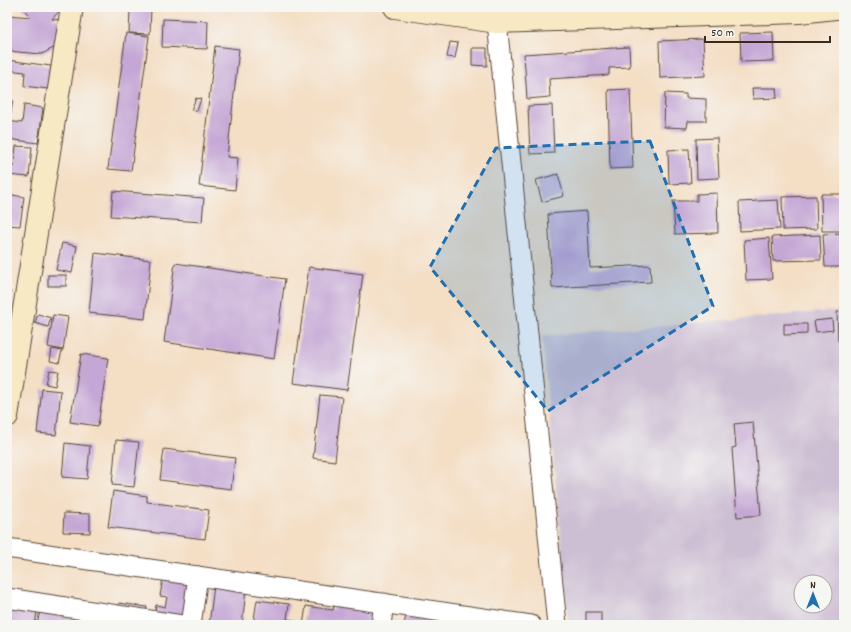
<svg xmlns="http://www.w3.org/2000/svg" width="851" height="632" font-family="Dekko,sans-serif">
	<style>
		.industrial { fill: #ccbed3; fill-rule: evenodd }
		.building { fill: #c5a7d5 }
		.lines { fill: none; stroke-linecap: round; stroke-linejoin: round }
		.street-casing { stroke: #574537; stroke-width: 21 }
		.secondary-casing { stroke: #574537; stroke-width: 24 }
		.street { stroke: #fff; stroke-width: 19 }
		.secondary { stroke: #f6e9c3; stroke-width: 22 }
		.marked { fill: #1f6fb2; fill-opacity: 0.2; stroke: #1f6fb2; stroke-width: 3; stroke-dasharray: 8 5; stroke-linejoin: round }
	</style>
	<rect width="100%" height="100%" fill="#f6f6f2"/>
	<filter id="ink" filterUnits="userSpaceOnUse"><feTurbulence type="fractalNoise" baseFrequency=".025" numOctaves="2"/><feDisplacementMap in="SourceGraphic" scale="8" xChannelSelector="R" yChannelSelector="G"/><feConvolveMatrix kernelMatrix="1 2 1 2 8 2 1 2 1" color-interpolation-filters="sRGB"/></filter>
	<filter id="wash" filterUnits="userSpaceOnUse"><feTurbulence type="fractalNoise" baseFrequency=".012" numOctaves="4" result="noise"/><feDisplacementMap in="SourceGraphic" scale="16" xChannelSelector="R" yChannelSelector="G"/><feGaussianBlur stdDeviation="0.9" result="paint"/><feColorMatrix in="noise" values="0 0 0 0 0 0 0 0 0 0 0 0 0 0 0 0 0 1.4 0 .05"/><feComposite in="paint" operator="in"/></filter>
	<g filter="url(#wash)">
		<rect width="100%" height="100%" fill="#f4dec4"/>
		<!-- industrial -->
		<path class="industrial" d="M844,310V625H569L542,336ZM801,582H825V606H801Z"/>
		<g id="blocks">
			<!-- building -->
			<g class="building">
				<polygon points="23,7 63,7 52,19 62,20 59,45 42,54 7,51 7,15 31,17 23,9"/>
				<polygon points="141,7 151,7 150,34 129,33 130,10 141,10"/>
				<polygon points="163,19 208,21 207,49 162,47"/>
				<polygon points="773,32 774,61 741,62 740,33"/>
				<polygon points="126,33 149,36 131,171 108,169"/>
				<polygon points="703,39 705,76 660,78 659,41"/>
				<polygon points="450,42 458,43 455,58 447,57"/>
				<polygon points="215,46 239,49 227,157 238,158 235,190 199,186"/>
				<polygon points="629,47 630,67 609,68 609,75 549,79 550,97 527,99 524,54"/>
				<polygon points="472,48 487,48 487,66 472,65"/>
				<polygon points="7,60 51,66 48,89 24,86 25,72 7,70"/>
				<polygon points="752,88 776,88 777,98 753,99"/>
				<polygon points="630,89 633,168 610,169 608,90"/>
				<polygon points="665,93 686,94 686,98 706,99 706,121 688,121 687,128 664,127"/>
				<polygon points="196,98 201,99 197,111 191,110"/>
				<polygon points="7,99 13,100 10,117 7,117"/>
				<polygon points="24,105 43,108 38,143 7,139 7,121 22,123"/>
				<polygon points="552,105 554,153 530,154 528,106"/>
				<polygon points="717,138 719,178 697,179 696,139"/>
				<polygon points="16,146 32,147 29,177 7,175 7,166 14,166"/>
				<polygon points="689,149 691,183 669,184 668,150"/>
				<polygon points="558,174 564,196 542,202 536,180"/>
				<polygon points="113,191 204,198 202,222 111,216"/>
				<polygon points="717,193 718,233 675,234 673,201 697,201 697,194"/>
				<polygon points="7,194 24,197 20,226 7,225"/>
				<polygon points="821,194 844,194 844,231 822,231"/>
				<polygon points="816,196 817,229 783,230 782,197"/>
				<polygon points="778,200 780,229 740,231 739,202"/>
				<polygon points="587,211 590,268 650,265 651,282 552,288 548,214"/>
				<polygon points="844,233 844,267 825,267 823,234"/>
				<polygon points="820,235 821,260 773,261 772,237"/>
				<polygon points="769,238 772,279 746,280 744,240"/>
				<polygon points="62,243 77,246 72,273 56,270"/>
				<polygon points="95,253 151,260 145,319 89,313"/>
				<polygon points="175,263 285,279 274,359 164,342"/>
				<polygon points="309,267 363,274 347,390 293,383"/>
				<rect x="48" y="275" width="18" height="11"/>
				<polygon points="7,291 11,292 8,308 7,308"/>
				<polygon points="844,311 844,341 838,341 837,312"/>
				<polygon points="38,314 51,318 48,327 35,323"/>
				<polygon points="53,315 68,317 63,350 48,347"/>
				<polygon points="832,319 833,330 816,332 814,321"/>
				<polygon points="784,324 807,324 807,334 784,335"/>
				<polygon points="52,349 62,351 59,363 50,361"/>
				<polygon points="81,354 108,358 98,426 70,422"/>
				<polygon points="49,370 58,371 55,386 46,384"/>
				<polygon points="42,389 61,391 56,435 37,433"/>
				<polygon points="320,395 342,397 335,461 313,458"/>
				<polygon points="753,422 761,515 737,517 732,448 736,447 734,424"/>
				<polygon points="116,440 139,442 134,487 112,485"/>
				<polygon points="65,443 90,446 87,479 62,477"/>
				<polygon points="164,449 235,458 231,489 160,480"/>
				<polygon points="113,491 147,496 147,502 209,510 205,539 108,527"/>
				<polygon points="64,513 90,514 90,533 63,532"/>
				<polygon points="164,572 196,577 188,625 117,618 119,603 147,607 146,616 154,617 156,605 165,607 167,597 160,596"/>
				<polygon points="214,586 246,590 242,625 209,625"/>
				<polygon points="7,600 38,605 35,625 7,625"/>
				<polygon points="257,600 289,604 287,619 294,620 293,625 253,625"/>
				<polygon points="41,606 75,612 72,625 37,625"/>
				<polygon points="306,606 333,610 334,606 378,612 377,625 303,625"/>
				<polygon points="407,610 480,625 404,625"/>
				<polygon points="78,612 101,615 100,625 76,625"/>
				<rect x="586" y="612" width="15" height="13"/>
			</g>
		</g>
	</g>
	<g filter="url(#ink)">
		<use href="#blocks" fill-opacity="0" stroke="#574537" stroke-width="1"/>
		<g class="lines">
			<!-- street casing -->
			<g class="street-casing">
				<g id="street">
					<polyline points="497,22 557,625"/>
					<polyline points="7,548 531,625"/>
					<polyline points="7,598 182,625"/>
					<polyline points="191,625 198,576"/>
					<polyline points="381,625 384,603"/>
				</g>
			</g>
			<!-- secondary casing -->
			<g class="secondary-casing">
				<g id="secondary">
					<polyline points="395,7 497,22 799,12 844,7"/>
					<polyline points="7,416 72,7"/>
				</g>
			</g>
			<!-- street -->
			<use href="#street" class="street"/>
			<!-- secondary -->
			<use href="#secondary" class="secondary"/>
		</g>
	</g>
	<!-- marked area -->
	<path class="marked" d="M650,141L713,306L548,411L430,267L496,148Z"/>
	<!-- margin -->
	<rect width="851" height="632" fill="none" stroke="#f6f6f2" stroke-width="24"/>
	<!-- north arrow -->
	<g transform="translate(813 594)"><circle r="19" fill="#f6f6f2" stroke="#aba49d"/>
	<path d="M0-3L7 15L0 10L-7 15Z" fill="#1f6fb2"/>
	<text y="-6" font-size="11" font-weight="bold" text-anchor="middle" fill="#3b2a1e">N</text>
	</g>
	<!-- scale -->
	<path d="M705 36v6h125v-6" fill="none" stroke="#3b2a1e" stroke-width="2"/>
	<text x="711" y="36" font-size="12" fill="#3b2a1e" stroke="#f6f6f2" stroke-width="3" paint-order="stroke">50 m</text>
</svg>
